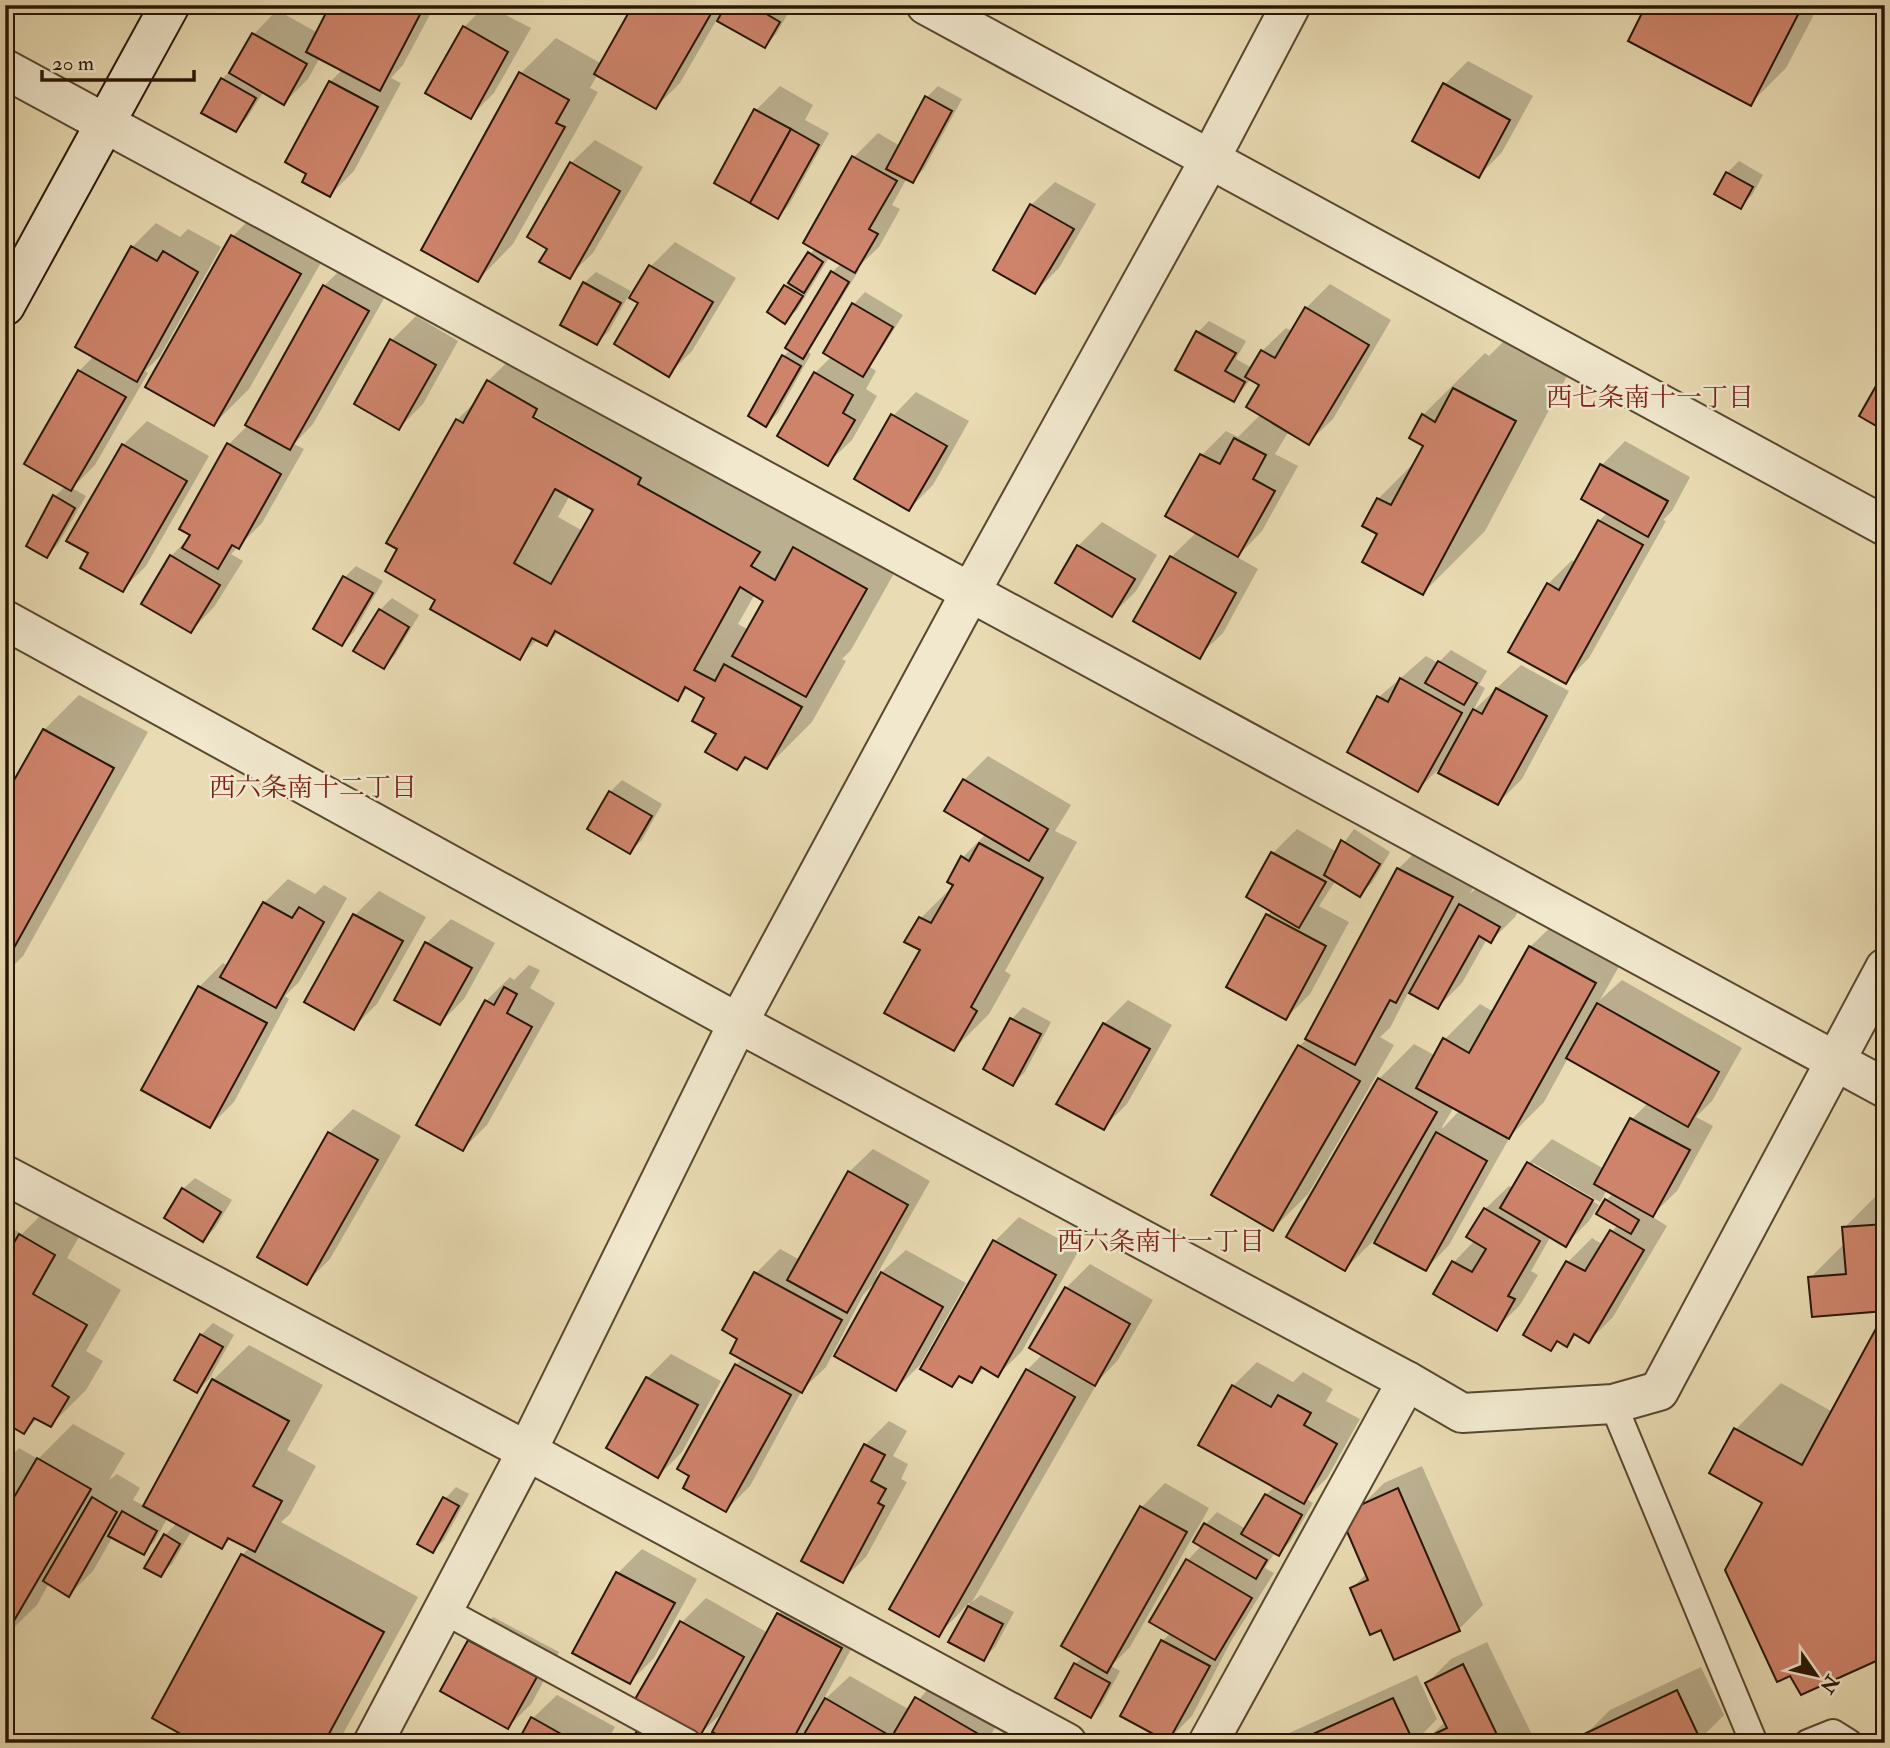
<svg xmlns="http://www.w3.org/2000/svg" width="1890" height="1748" font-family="'IM FELL Double Pica','Noto Serif JP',serif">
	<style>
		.shadow { fill: #0003; fill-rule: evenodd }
		.building { fill: #ce846b; stroke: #281601; stroke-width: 2; fill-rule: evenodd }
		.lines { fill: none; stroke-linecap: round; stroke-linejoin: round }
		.lane-casing { stroke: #58472e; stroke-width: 30 }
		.street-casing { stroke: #58472e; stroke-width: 42 }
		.secondary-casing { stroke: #281601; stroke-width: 42 }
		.lane { stroke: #f1e8ce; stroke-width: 26 }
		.street { stroke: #f1e8ce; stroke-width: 38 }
		.secondary { stroke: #f1e8ce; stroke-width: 38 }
		.labels { text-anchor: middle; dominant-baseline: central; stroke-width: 5; stroke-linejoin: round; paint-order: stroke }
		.neighbourhood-label { font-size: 26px; fill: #7a1f14; stroke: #f1e8ce }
	</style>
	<rect width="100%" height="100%" fill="#e9dbb3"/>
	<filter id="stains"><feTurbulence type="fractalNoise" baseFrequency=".00286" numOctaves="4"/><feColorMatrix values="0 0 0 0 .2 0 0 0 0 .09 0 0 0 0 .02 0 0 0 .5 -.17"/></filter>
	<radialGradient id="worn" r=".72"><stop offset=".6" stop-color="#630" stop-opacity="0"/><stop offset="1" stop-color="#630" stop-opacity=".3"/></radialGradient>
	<!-- shadow -->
	<g class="shadow">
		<polygon points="332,5 435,5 403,65 391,78 401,83 354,171 330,195 309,173 330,82 343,69 320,57 308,79 284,103 264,91 247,118 236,130 222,79 234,67 254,34 277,10 318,33"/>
		<polygon points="486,5 531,28 494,93 470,117 464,27"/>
		<polygon points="635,5 724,5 719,15 722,17 728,5 783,5 790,10 776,34 765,46 717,19 680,83 656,107 598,74 590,88 598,92 513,244 478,280 521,73 556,38 602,64"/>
		<polygon points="1648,5 1819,5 1786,68 1751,103"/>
		<polygon points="1468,61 1533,96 1502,152 1479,176 1444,85"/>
		<polygon points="780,86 813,105 805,120 829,133 789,205 778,217 756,110"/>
		<polygon points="938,86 962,99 924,169 912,181 907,178 892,205 900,209 879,247 857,268 859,270 808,352 811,354 778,413 766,425 784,356 791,349 832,272 842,263 830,256 797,310 785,321 786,287 815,248 854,157 878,133 900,146 927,97"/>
		<polygon points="595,140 643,167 593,253 569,276 549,248 571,163"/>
		<polygon points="1739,161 1763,175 1752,195 1740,207 1727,173"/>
		<polygon points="1055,182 1096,204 1059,268 1035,292 1031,205"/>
		<polygon points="268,201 335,238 249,389 214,424 147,386 233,236"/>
		<polygon points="156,223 180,237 188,229 221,247 160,356 145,371 148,373 95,465 72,488 86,496 58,544 47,556 55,496 66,486 26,463 79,371 94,356 132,247"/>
		<polygon points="675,242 736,278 692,351 668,375 640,302 632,297 651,266"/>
		<polygon points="348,262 391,286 313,424 294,444 304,449 262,523 231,554 243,561 214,607 191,631 171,556 190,537 229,444 248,425 324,286"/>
		<polygon points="596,272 631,291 609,331 597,343 584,283"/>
		<polygon points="1330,284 1391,320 1333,419 1309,442 1289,431 1275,454 1298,466 1262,531 1237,557 1258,569 1223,633 1199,656 1171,557 1197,532 1168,515 1202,455 1226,431 1238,437 1261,414 1261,384 1251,379 1234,400 1197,333 1209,321 1246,341 1236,359 1252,368 1262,351 1286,328 1292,331 1306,308"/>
		<polygon points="865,292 903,315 870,367 876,371 866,389 877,396 852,440 828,463 815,373 832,356 825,352 854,304"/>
		<polygon points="416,316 458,341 423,404 399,428 392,340"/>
		<polygon points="1517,328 1576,359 1485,531 1423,593 1379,533 1378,499 1418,459 1425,445 1423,415 1485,353 1489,356"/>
		<path d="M534,336L804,506L795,521L813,530L840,503L911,543L851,650L842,659L846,661L812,722L767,767L748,757L737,768L718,733L707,697L689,687L677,699L559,632L547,644L538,639L519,658L438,600L399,548L388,542L457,420L479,398L488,381ZM526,411L596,451L594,453L524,414ZM570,495L595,510L583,531L558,517ZM755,594L766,600L749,630L738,624Z"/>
		<polygon points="916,392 969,421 933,485 909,509 893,416"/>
		<polygon points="147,421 209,456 146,566 122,590 90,552 123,445"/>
		<polygon points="1625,441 1690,477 1672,511 1663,520 1666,521 1589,658 1565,682 1548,584 1572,560 1576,563 1599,521 1608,512 1602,465"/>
		<polygon points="1102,522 1157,555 1136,591 1112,615 1078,546"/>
		<polygon points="356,566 383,581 354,632 342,644 345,577"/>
		<polygon points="392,598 419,615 395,655 384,667 356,650 380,610"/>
		<polygon points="1451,650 1487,671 1479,685 1485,688 1473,711 1521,665 1569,691 1522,779 1498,803 1444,764 1417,790 1379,697 1426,656 1438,663"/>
		<polygon points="79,695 148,732 23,956 5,974 5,800 44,730"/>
		<polygon points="988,756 1071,805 1055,831 1077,842 1005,971 1011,975 989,1014 954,1049 922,949 921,918 955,884 963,857 986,834 964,780"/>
		<polygon points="622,780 662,804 642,840 630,852 610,792"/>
		<polygon points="1297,829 1337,852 1354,829 1390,852 1372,883 1360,894 1336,880 1319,906 1349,922 1310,994 1286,1018 1268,915 1272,910 1248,897 1273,853"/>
		<polygon points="1434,834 1487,862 1470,894 1484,881 1523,903 1515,917 1491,941 1487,939 1462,983 1438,1007 1409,991 1390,1028 1380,1037 1394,1045 1308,1194 1273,1229 1299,1046 1308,1038 1398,869"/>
		<polygon points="288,879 315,894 324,885 347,898 299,982 285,996 289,999 234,1102 210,1126 199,987 223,963 228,966 264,903"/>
		<polygon points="379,891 426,917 377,1004 353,1028 307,1001 355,915"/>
		<path d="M1566,912L1630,947L1600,1000L1622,980L1742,1048L1712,1101L1696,1117L1713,1126L1677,1191L1651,1216L1667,1226L1613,1317L1589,1341L1577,1334L1566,1345L1559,1340L1550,1349L1568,1262L1592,1238L1603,1245L1618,1224L1606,1200L1614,1193L1607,1190L1600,1202L1533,1163V1167L1599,1205L1589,1221L1566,1244L1551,1236L1531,1271L1538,1275L1520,1305L1496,1329L1436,1293L1454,1262L1475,1240L1485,1209L1509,1186L1514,1188L1529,1163L1552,1139L1604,1169L1632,1119L1648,1103L1568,1058L1544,1102L1511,1135L1449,1245L1426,1269L1381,1233L1345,1269L1379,1079L1414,1044L1436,1056L1445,1039L1480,1004L1494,1012L1530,947ZM1454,1107L1460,1110L1443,1128L1442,1127Z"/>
		<polygon points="451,919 495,943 464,999 440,1023 427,943"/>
		<polygon points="529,965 540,970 530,988 555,1003 487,1125 463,1149 486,1001 510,977 514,980"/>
		<polygon points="1128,1000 1172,1025 1127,1104 1103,1128 1104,1024"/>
		<polygon points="1023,1007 1051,1022 1025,1072 1013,1084 1012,1019"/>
		<polygon points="353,1109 401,1136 330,1259 306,1283 329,1133"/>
		<polygon points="873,1149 930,1181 875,1278 906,1250 966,1283 920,1365 896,1389 876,1281 863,1295 826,1367 802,1390 750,1486 726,1510 736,1365 743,1358 739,1338 724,1330 756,1273 780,1249 800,1260 849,1172"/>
		<polygon points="195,1178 232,1200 215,1228 203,1240 183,1189"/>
		<polygon points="1885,1192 1885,1309 1810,1278 1845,1243 1844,1228 1879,1193"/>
		<polygon points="56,1200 89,1219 67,1258 121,1290 86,1351 103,1361 86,1390 51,1425 38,1418 24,1432 14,1426 5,1441 5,1224 22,1234"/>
		<polygon points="1019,1217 1079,1250 1022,1351 998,1375 985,1367 972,1381 961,1375 952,1384 923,1368 995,1241"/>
		<polygon points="1090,1264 1153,1300 1118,1360 1099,1380 972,1602 981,1595 1014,1612 995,1647 983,1659 951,1641 970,1602 938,1635 1027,1370 1043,1354 1066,1288"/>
		<polygon points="1885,1320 1885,1655 1765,1502 1711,1473 1736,1429 1781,1383 1833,1412"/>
		<polygon points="213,1323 234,1335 209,1379 197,1391 201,1335"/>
		<polygon points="249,1345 323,1385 287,1450 316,1466 290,1514 281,1522 418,1597 338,1743 200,1743 242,1555 250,1547 232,1538 222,1547 192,1530 172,1564 160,1575 165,1535 177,1523 168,1517 155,1541 143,1552 113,1536 93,1571 69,1595 49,1583 37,1605 5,1636 5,1462 19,1448 38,1459 73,1424 125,1453 109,1480 117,1474 140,1488 133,1500 145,1506 213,1380"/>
		<polygon points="671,1354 721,1381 682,1452 658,1476 647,1378"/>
		<polygon points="1257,1362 1293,1382 1303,1372 1333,1389 1326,1401 1360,1419 1327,1478 1306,1499 1313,1503 1290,1542 1278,1554 1275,1552 1265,1568 1274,1573 1231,1641 1192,1716 1168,1740 1162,1641 1171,1633 1151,1621 1188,1560 1202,1545 1196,1541 1206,1524 1217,1512 1246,1529 1266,1495 1275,1486 1233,1386"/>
		<polygon points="889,1421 907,1431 893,1456 908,1464 901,1479 907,1482 866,1557 842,1580 865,1445"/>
		<polygon points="1422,1466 1483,1605 1459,1629 1382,1628 1352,1588 1367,1573 1360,1507 1384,1483"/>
		<polygon points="1165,1483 1209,1508 1130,1647 1111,1666 1120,1671 1102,1704 1091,1716 1075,1664 1083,1657 1142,1507"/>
		<polygon points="456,1487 469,1494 444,1540 433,1551 445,1499"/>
		<polygon points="642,1549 697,1579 654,1658 630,1682 574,1652 618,1573"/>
		<polygon points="802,1590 865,1624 822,1702 850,1676 910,1710 941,1674 1005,1711 986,1743 735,1743 726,1709 699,1735 637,1701 682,1622 706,1598 768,1633 779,1614"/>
		<polygon points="493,1617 559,1652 532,1703 508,1727 469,1641"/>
		<polygon points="1487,1642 1536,1743 1430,1743 1428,1738 1446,1721 1427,1683 1451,1659"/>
		<polygon points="1701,1667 1724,1715 1700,1739 1692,1743 1590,1743 1586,1734 1610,1710"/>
		<polygon points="1417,1675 1437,1719 1414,1743 1267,1743"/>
		<polygon points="557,1695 615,1727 606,1743 519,1743 533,1718"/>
		<polygon points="650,1720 665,1730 657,1743 631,1743"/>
		<polygon points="1863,1734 1867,1743 1843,1743"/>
	</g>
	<!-- building -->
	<g class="building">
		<polygon points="330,5 425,5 380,91 306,52"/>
		<polygon points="633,5 716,5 656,109 594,74"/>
		<polygon points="726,5 751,5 780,22 765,48 717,21"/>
		<polygon points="1646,5 1803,5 1751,106 1628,41"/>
		<polygon points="463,26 508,52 471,119 425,93"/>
		<polygon points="252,33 307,64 284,105 229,73"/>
		<polygon points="519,72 569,100 556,123 565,127 478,282 421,250"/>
		<polygon points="221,78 256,98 236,132 201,113"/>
		<polygon points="329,81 378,107 330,197 302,182 306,174 285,162"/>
		<polygon points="1443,83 1510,120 1479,178 1412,141"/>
		<polygon points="925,96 952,111 913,183 886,169"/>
		<polygon points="754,109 791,129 750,203 714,183"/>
		<polygon points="791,129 819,145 778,219 750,203"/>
		<polygon points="852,156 897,181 869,229 878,234 855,273 803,243"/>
		<polygon points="570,162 620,191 570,279 539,262 547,249 527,237"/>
		<polygon points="1726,172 1753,187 1741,209 1714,194"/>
		<polygon points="1030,204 1074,229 1035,294 993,270"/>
		<polygon points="231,235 301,274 214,426 145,387"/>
		<polygon points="131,246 157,261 163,251 198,272 137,382 75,347"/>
		<polygon points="808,252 823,262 804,293 788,283"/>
		<polygon points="649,265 713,302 669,377 614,344 638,303 629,298"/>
		<polygon points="831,271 849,282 803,359 785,348"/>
		<polygon points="583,282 621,303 597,345 560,325"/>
		<polygon points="323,285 369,311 290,450 245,425"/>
		<polygon points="784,285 803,296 785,324 767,312"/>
		<polygon points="852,303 893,327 863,377 823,353"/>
		<polygon points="1305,307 1369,345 1309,445 1246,407 1259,385 1245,377 1261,350 1275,358"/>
		<polygon points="1196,331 1236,353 1225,371 1245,382 1234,402 1175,370"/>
		<polygon points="390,339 436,365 399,430 354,404"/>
		<polygon points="782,355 801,366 766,427 748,416"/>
		<polygon points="78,370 126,397 71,491 24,464"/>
		<polygon points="1885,370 1885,431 1859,416"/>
		<polygon points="814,372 853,395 843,413 855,420 828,466 777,436"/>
		<path d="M487,380L537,409L533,417L641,478L638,484L760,552L751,566L775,580L793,547L867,589L806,697L732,656L763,601L740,587L694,670L715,681L724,664L802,707L767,769L745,757L737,770L705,752L716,734L692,721L704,698L685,687L678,701L555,631L547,646L532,638L520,660L430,609L435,600L385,571L397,549L386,543L456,419L463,423ZM555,489L593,510L551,584L514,563Z"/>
		<polygon points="1453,388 1516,421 1423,595 1362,562 1377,534 1362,526 1377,498 1391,505 1423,446 1409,438 1422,414 1435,422"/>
		<polygon points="891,414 947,446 909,511 854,479"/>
		<polygon points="1234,438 1266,455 1253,479 1275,491 1238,557 1165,516 1200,454 1220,464"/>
		<polygon points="227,443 281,474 239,549 232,545 218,569 182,548 190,535 179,529"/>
		<polygon points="122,444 187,481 123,592 80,568 88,553 66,541"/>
		<polygon points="1600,464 1668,501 1648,537 1581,499"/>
		<polygon points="53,495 75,508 47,558 26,546"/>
		<polygon points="1598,520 1643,545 1566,684 1508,652 1547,583 1559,590"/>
		<polygon points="1077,545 1135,579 1112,617 1055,583"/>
		<polygon points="170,555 220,585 191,633 141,604"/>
		<polygon points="1170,556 1236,593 1200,659 1133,621"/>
		<polygon points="343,576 373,593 342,646 313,629"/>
		<polygon points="379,609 409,627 384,669 353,651"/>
		<polygon points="1438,661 1477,683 1464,705 1425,683"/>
		<polygon points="1400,678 1462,713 1418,792 1347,752 1377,696 1388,702"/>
		<polygon points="1496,688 1547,716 1498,805 1438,773 1473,709 1482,714"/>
		<polygon points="43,729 114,768 5,964 5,796"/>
		<polygon points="963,779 1048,829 1029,861 944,811"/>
		<polygon points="609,791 652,816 630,854 587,829"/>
		<polygon points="1341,840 1380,864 1360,897 1324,875"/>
		<polygon points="979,843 1043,878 971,1007 977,1011 954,1051 884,1013 920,950 904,942 919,917 931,923 953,885 947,882 961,856 969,861"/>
		<polygon points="1271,852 1326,882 1299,928 1246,897"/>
		<polygon points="1397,868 1453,897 1396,1003 1390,1000 1355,1065 1305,1039"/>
		<polygon points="263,902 292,918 299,907 324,922 276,1008 220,977"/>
		<polygon points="1459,904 1500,927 1491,943 1479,936 1438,1009 1409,993"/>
		<polygon points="353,914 403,941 354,1030 304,1002"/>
		<polygon points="1266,914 1326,946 1286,1020 1226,987"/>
		<polygon points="425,942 472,968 440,1025 394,1000"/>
		<polygon points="1529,946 1596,983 1509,1139 1416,1088 1443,1038 1469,1053"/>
		<polygon points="198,986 267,1023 210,1128 141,1090"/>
		<polygon points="504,987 517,994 507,1013 532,1027 463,1151 416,1125 485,1000 494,1005"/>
		<polygon points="1597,1003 1719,1072 1688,1127 1566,1058"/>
		<polygon points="1010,1018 1041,1034 1013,1086 983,1069"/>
		<polygon points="1103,1023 1150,1049 1104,1130 1056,1104"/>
		<polygon points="1298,1045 1360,1081 1273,1231 1211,1195"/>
		<polygon points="1378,1078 1437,1112 1345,1271 1286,1237"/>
		<polygon points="1630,1118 1690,1150 1653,1217 1594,1184"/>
		<polygon points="328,1132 378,1160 307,1285 257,1257"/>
		<polygon points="1436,1132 1487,1161 1426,1271 1374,1243"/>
		<polygon points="1527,1162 1593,1200 1566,1247 1500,1208"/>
		<polygon points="848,1171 908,1205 847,1313 787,1280"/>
		<polygon points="182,1188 221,1212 203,1242 164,1218"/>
		<polygon points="1605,1199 1639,1220 1631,1234 1596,1214"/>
		<polygon points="1484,1208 1540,1241 1508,1296 1515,1299 1497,1331 1433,1294 1452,1261 1472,1272 1486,1249 1466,1237"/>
		<polygon points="1885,1224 1885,1311 1812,1317 1808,1277 1846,1274 1842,1227"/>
		<polygon points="1610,1230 1644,1250 1589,1343 1574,1334 1567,1347 1557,1341 1551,1351 1523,1335 1566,1261 1585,1271"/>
		<polygon points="19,1234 55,1255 33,1294 87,1325 52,1386 69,1397 51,1427 34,1418 24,1434 5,1423 5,1258"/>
		<polygon points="993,1240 1056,1275 998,1377 981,1367 972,1383 959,1376 952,1387 920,1369"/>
		<polygon points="754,1272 842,1320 802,1393 730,1353 737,1339 722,1330"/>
		<polygon points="881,1272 943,1307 896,1391 834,1356"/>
		<polygon points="1065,1287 1130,1324 1095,1386 1029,1348"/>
		<polygon points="1879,1323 1885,1326 1885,1657 1801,1695 1790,1676 1777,1682 1725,1570 1762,1503 1709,1473 1734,1428 1802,1465"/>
		<polygon points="200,1334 223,1347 197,1393 174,1380"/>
		<polygon points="735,1364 791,1395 726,1512 683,1488 689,1476 677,1469"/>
		<polygon points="1026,1369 1075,1397 939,1637 889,1609"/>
		<polygon points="646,1377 698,1405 658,1478 606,1448"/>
		<polygon points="212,1379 289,1421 253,1486 282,1501 255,1552 228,1538 222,1549 143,1506"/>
		<polygon points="1232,1385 1271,1407 1278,1395 1311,1413 1304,1425 1337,1444 1304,1504 1198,1445"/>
		<polygon points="864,1444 885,1455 871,1481 886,1489 878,1503 884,1506 843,1583 801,1561"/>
		<polygon points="37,1458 91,1489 5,1636 5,1495 13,1499"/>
		<polygon points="1398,1488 1460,1631 1394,1660 1381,1630 1370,1635 1350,1588 1368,1580 1346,1529 1358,1506"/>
		<polygon points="1265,1494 1302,1515 1279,1556 1241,1534"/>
		<polygon points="92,1497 117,1512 69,1597 43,1581"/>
		<polygon points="443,1497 459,1506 433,1553 417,1544"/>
		<polygon points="1140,1506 1187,1532 1107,1673 1061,1646"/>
		<polygon points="122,1511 157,1531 144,1555 108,1536"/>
		<polygon points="1204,1523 1267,1560 1256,1579 1193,1542"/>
		<polygon points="164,1534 180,1544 161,1577 144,1568"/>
		<polygon points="241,1554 384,1632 324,1743 197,1743 152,1718"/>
		<polygon points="1186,1559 1252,1598 1215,1660 1149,1622"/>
		<polygon points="616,1572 675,1603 630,1684 572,1653"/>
		<polygon points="968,1606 1003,1624 984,1661 948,1642"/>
		<polygon points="777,1613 842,1648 791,1743 732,1743 712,1732"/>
		<polygon points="680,1621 744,1657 699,1738 634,1701"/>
		<polygon points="468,1640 537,1677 508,1729 440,1691"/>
		<polygon points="1161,1640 1210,1666 1168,1742 1120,1716"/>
		<polygon points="1074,1663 1110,1683 1091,1718 1055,1698"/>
		<polygon points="1463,1664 1501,1743 1429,1743 1426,1738 1447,1728 1425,1683"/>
		<polygon points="1677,1690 1701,1741 1588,1743 1584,1734"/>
		<polygon points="915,1697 982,1736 978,1743 888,1743"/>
		<polygon points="825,1698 887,1734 882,1743 799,1743"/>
		<polygon points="1393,1698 1414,1743 1293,1743"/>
		<polygon points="531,1717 577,1743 517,1743"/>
		<polygon points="637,1731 655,1742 654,1743 629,1743"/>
	</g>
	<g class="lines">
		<!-- lane casing -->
		<g class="lane-casing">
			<g id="lane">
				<polyline points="1613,1404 1754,1743"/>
				<polyline points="443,1610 688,1743"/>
				<polyline points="1808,1743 1833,1733 1849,1743"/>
			</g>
		</g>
		<!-- street casing -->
		<g class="street-casing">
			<g id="street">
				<polyline points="926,5 1885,526"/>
				<polyline points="5,69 1885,1088"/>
				<polyline points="5,620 738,1023 1407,1381 1208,1743"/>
				<polyline points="5,1175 527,1451 1067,1743"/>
				<polyline points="1407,1381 1462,1413 1613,1404 1659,1391 1885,968"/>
				<polyline points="373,1743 527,1451 738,1023 971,591 1211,157 1291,5"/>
			</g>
		</g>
		<!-- secondary casing -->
		<g class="secondary-casing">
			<polyline id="secondary" points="5,306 170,5"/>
		</g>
		<!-- lane -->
		<use href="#lane" class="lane"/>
		<!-- street -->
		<use href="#street" class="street"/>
		<!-- secondary -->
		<use href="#secondary" class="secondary"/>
	</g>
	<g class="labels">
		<!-- neighbourhood labels -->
		<g class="neighbourhood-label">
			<text x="1650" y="398">西七条南十一丁目</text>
			<text x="313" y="788">西六条南十二丁目</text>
			<text x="1161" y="1242">西六条南十一丁目</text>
		</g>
	</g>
	<!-- margin -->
	<rect width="1890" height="1748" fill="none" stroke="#e9dbb3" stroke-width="28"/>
	<rect x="7" y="7" width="1876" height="1734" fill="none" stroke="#281601" stroke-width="3.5"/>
	<rect x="14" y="14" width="1862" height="1720" fill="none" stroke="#281601" stroke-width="2"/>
	<!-- north arrow -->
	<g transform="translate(1816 1675) rotate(124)" stroke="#f1e8ce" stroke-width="5" paint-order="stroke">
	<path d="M0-5L12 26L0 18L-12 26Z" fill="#281601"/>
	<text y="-10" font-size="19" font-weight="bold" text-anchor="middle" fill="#281601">N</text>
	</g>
	<!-- scale -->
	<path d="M42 70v10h152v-10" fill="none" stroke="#281601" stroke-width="3.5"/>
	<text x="52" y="70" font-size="21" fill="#281601" stroke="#f1e8ce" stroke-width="5" paint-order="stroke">20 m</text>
	<rect width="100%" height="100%" filter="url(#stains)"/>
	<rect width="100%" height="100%" fill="url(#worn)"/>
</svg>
